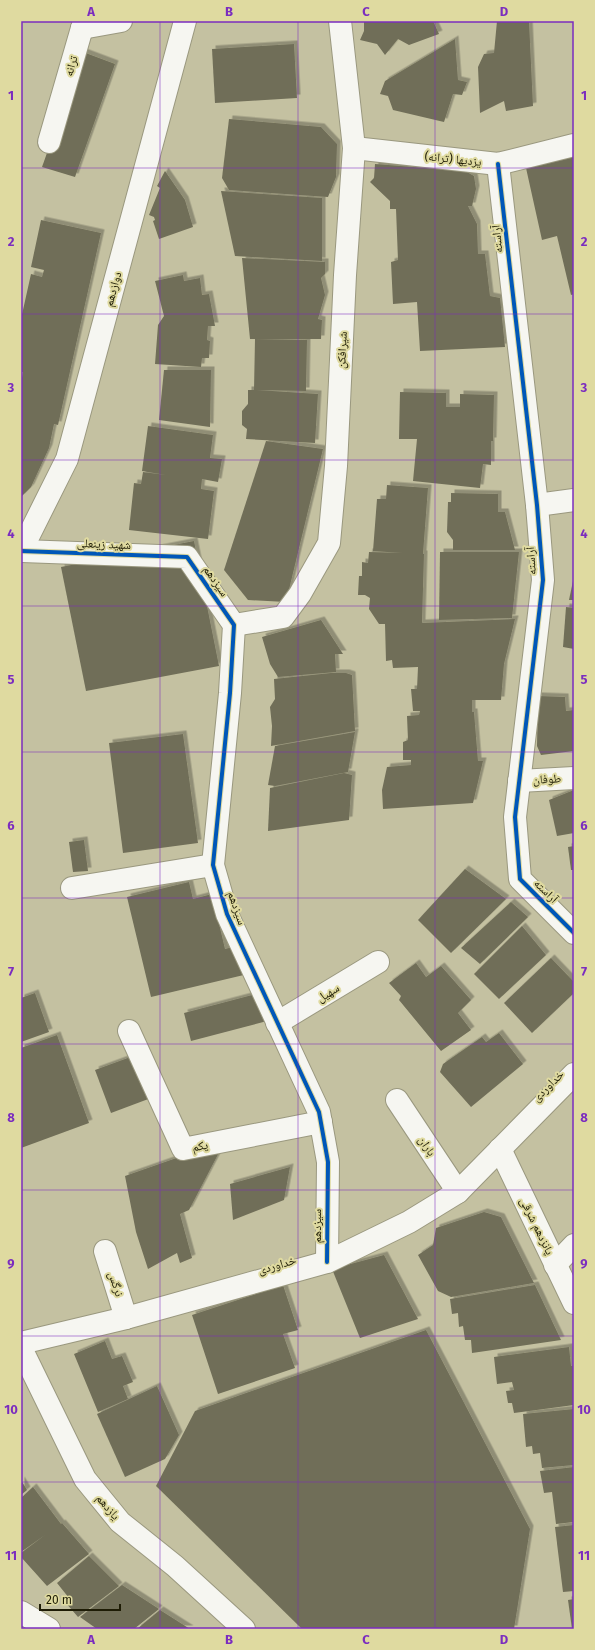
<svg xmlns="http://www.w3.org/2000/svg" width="595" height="1650" font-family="'Fira Sans','Noto Naskh Arabic',sans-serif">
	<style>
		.building { fill: #706e58; filter: url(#shadow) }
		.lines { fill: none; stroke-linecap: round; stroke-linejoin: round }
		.minor-casing { stroke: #9a987f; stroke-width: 24 }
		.minor { stroke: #f6f6f1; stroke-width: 22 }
		.cycleway-casing { stroke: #dfdaa0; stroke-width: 6 }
		.cycleway { stroke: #0057b8; stroke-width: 4 }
		.grid { fill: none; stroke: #7b2cbf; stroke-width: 1; stroke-opacity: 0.55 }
		.labels { text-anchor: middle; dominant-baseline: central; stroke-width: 4; stroke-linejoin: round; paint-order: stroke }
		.street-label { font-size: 12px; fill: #1e1c05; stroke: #dfdaa0 }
		.neatline { fill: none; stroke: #7b2cbf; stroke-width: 1.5 }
		.grid-label { font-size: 13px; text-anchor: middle; font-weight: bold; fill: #7b2cbf }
	</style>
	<defs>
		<filter id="shadow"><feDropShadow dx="3.5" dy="-3.5" stdDeviation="0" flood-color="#0004"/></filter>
	</defs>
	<rect width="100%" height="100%" fill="#c4c1a1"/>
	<!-- building -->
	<g class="building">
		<polygon points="364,21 433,21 439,34 409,45 398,39 385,55 377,44 360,40 364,31"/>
		<polygon points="497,21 529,21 533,106 506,111 504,101 480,113 478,67 484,54 494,53"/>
		<polygon points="455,39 458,80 467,82 462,95 453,94 444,122 393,110 388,96 380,94 385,81"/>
		<polygon points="294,44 297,98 215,103 212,49"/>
		<polygon points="83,52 115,64 75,177 42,167"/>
		<polygon points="229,119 321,127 337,144 336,177 328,197 229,190 222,178"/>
		<polygon points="574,154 574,294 571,295 557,236 542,240 526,168"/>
		<polygon points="375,164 465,171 474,176 476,189 472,206 468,206 477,224 478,254 485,254 490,296 500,298 505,347 420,351 417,302 393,304 391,262 398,260 396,209 390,209 390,201 370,182 374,178"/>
		<polygon points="165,171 185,200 193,227 159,239 153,221 155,220 154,217 149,215 160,188 157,186"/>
		<polygon points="221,191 322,198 322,261 235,256"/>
		<polygon points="41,220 101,233 58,425 54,424 49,448 31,487 21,497 21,384 23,372 21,372 21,319 31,274 42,277 44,270 31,267"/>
		<polygon points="242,258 325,262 325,274 321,278 325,295 318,319 322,320 321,339 250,339"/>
		<polygon points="183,275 184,281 200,278 202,295 209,294 215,326 208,326 207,340 210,341 209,358 202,358 201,367 155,364 158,325 164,316 155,281"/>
		<polygon points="255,339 307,340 306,391 257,390 318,394 315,443 246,439 247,429 242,425 242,411 248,404 248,390 254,390"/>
		<polygon points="164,370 211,370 210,427 159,420"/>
		<polygon points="400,392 446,393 446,407 460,407 460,394 494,395 493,441 491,441 491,465 483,464 480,488 413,481 417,439 399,439"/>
		<polygon points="148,426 213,435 210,458 222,459 218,482 202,479 201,489 214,491 208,539 129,530 134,483 141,484 143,472 166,475 142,471"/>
		<polygon points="266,441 323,449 286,602 248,600 224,570"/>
		<polygon points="387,485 428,488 423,554 424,554 422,623 515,619 504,664 501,700 472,700 472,712 474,712 478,761 483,761 473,803 383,809 382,790 387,767 411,765 411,760 403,760 403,742 408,740 407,716 419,715 420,711 413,711 411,689 417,689 418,667 393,668 392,660 386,661 385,624 379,624 369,609 370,598 365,595 358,595 359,576 362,576 362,562 368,563 369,552 402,553 373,551 377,499 386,499"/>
		<polygon points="451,493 498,494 498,512 505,512 515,550 453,550 453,540 447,532 448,502 451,502"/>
		<polygon points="194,541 219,666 86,691 61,567"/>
		<polygon points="440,552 519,552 512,618 439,620"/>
		<polygon points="573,581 574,581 574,600 569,600"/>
		<polygon points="566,607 574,608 574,649 563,647"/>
		<polygon points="321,620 343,654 335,654 336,672 278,677 270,664 262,637"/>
		<polygon points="331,673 346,673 352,675 355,731 271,746 272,726 270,707 275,699 274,679"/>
		<polygon points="538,696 565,697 566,711 574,710 574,751 541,755 537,746"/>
		<polygon points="355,732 348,772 275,786 268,785 275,746"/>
		<polygon points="183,734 198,843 123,853 109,743"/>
		<polygon points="344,773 352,775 349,820 268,831 270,788"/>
		<polygon points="574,790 574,833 557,836 549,800"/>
		<polygon points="84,840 88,871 73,872 69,842"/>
		<polygon points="574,846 574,870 571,870 568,847"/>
		<polygon points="465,869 506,899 451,953 418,920"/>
		<polygon points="189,882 193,899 212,894 225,949 241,945 248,974 151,997 127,897"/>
		<polygon points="511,902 528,917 480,964 461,948"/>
		<polygon points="522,926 546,955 499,999 474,974"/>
		<polygon points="551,958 574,982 574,993 532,1033 504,1003"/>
		<polygon points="416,963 426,977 441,966 471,1000 458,1013 471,1030 441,1051 399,1000 401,996 389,983"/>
		<polygon points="35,993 49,1032 21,1042 21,998"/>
		<polygon points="260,993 267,1021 191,1041 184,1013"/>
		<polygon points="499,1033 523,1064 471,1107 440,1072 443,1064 482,1037 486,1042"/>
		<polygon points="57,1035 89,1123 21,1148 21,1048"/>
		<polygon points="136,1055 151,1098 111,1113 95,1070"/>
		<polygon points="225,1141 189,1210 180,1214 192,1258 180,1263 177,1253 148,1269 136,1232 125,1176"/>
		<polygon points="290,1167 284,1200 233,1220 230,1184"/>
		<polygon points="484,1212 501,1217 534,1283 451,1297 438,1291 418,1255 433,1245 436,1228"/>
		<polygon points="384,1255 418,1319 360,1338 332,1269"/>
		<polygon points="283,1285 298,1330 283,1334 295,1368 218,1394 192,1315"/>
		<polygon points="535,1285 561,1340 472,1353 471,1340 465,1340 463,1326 459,1327 458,1313 452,1314 450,1299"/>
		<polygon points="426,1330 530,1529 514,1629 302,1629 156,1486 195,1411"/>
		<polygon points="105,1341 112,1359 122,1356 133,1382 123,1386 128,1399 98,1412 74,1354"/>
		<polygon points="569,1347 571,1366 574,1365 574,1383 573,1384 574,1405 514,1413 512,1403 508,1403 506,1391 514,1390 512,1382 497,1384 494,1357"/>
		<polygon points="157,1386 179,1435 165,1459 125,1477 97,1414"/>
		<polygon points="574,1409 574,1465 542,1468 540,1453 533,1454 532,1446 526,1447 523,1414"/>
		<polygon points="574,1467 574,1522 556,1524 552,1492 544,1493 540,1471"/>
		<polygon points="21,1480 27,1490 21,1495"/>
		<polygon points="33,1487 61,1524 62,1523 89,1554 47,1586 21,1557 21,1553 45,1535 21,1552 21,1498"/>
		<polygon points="574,1525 574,1591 563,1592 555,1527"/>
		<polygon points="89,1556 119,1586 78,1617 65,1602 69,1598 57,1583"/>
		<polygon points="122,1585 159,1609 134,1629 97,1629 80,1617"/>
		<polygon points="574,1599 574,1629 572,1629 568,1600"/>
		<polygon points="160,1610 190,1629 137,1629"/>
	</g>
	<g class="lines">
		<!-- minor casing -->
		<g class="minor-casing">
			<g id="minor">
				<polyline points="82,28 121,21"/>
				<polyline points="49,142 82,28"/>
				<polyline points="354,148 498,164 574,145"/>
				<polyline points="498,164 537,505 543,580 515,817 520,879 574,933"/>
				<polyline points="537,505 574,500"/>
				<polyline points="21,551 67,459 185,21"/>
				<polyline points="22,551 187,557 234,625 230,693 213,865 227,914 319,1112 328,1162 327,1262"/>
				<polyline points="234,625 283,617 300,594 329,543 336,466 345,275 354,148 340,21"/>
				<polyline points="519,781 574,778"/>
				<polyline points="72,888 213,865"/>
				<polyline points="277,1023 378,962"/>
				<polyline points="129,1031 183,1149 321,1122"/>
				<polyline points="397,1100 458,1192"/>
				<polyline points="500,1149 574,1303"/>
				<polyline points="105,1251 126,1318"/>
				<polyline points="555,1265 574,1245"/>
				<polyline points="21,1343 126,1318 327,1262 409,1222 458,1192 574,1074"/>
				<polyline points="21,1348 85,1479 120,1522 175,1566 244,1629"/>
				<polyline points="21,1612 49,1629"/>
			</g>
		</g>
		<!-- minor -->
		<use href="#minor" class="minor"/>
		<!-- cycleway casing -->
		<g class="cycleway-casing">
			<g id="cycleway">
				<polyline points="498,164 537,505 543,580 515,817 520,879 574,933"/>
				<polyline points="21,551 187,557 234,625 230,693 213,865 227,914 319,1112 328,1162 327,1262"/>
			</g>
		</g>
		<!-- cycleway -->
		<use href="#cycleway" class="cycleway"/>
	</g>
	<!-- grid -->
	<path class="grid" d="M160,21V1629M298,21V1629M435,21V1629M21,168H574M21,314H574M21,460H574M21,606H574M21,752H574M21,898H574M21,1044H574M21,1190H574M21,1336H574M21,1482H574"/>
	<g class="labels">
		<!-- street labels -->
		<g class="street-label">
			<text transform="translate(71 66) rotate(-74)">ترانه</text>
			<text transform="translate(453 159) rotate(6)">یزدیها (ترانه)</text>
			<text transform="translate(497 239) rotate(-96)">آراسته</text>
			<text transform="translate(113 289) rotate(-75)">دوازدهم</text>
			<text transform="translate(342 350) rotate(-87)">شیرافکن</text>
			<text transform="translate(104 544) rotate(2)">شهید زینعلی</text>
			<text transform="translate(531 561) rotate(-94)">آراسته</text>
			<text transform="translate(216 581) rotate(55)">سیزدهم</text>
			<text transform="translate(547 779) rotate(-3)">طوفان</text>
			<text transform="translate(546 891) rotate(45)">آراسته</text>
			<text transform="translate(237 908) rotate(71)">سیزدهم</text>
			<text transform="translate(328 993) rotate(-31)">سهیل</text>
			<text transform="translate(548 1086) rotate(-45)">خداوردی</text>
			<text transform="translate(200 1146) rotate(-11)">یکم</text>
			<text transform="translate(427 1146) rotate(56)">باران</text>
			<text transform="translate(317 1226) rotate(-90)">سیزدهم</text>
			<text transform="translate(537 1226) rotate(64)">پانزدهم شرقی</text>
			<text transform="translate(277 1265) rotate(-16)">خداوردی</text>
			<text transform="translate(116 1284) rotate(72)">نرگس</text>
			<text transform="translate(108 1507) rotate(50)">یازدهم</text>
		</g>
	</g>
	<!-- border -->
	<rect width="595" height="1650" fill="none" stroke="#dfdaa0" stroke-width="44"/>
	<!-- scale -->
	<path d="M40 1604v6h80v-6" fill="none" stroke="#1e1c05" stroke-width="2"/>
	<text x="46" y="1604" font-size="12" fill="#1e1c05" stroke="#dfdaa0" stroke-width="3" paint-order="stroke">20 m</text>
	<rect x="22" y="22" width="551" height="1606" class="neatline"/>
	<g class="grid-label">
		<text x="91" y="16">A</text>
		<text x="229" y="16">B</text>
		<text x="366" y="16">C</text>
		<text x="504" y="16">D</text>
		<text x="11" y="100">1</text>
		<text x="584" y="100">1</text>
		<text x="11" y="246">2</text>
		<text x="584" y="246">2</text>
		<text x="11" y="392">3</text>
		<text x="584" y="392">3</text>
		<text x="11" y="538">4</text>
		<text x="584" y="538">4</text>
		<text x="11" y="684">5</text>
		<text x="584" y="684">5</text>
		<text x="11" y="830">6</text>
		<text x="584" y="830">6</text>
		<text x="11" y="976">7</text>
		<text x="584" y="976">7</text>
		<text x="11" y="1122">8</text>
		<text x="584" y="1122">8</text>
		<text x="11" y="1268">9</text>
		<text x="584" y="1268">9</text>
		<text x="11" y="1414">10</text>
		<text x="584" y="1414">10</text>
		<text x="11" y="1560">11</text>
		<text x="584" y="1560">11</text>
		<text x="91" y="1644">A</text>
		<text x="229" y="1644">B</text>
		<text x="366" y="1644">C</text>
		<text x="504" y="1644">D</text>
	</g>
</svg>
